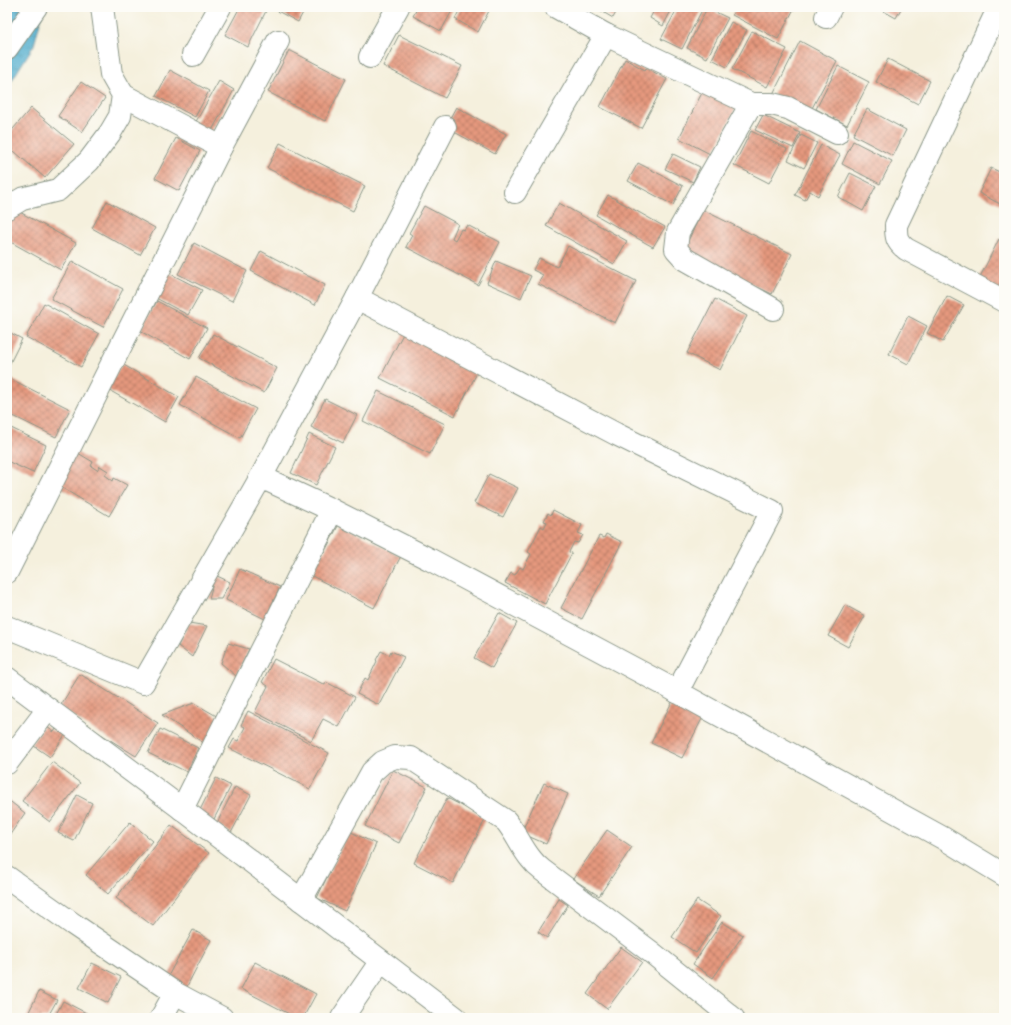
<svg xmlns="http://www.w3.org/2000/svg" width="1011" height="1025" font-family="Dekko,sans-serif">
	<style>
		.water { fill: url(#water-ripples); stroke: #367480 }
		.building { fill: url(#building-cross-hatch) }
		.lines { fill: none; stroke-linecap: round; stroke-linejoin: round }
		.minor-casing { stroke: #8a9688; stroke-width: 24 }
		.minor { stroke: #fff; stroke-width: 22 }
	</style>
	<defs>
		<pattern id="water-ripples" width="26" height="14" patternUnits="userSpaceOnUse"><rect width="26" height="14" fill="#4dabcc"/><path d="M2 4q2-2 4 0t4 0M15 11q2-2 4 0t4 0" fill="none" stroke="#3f8ca6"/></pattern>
		<pattern id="building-cross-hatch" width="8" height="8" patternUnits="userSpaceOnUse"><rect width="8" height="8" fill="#e5987e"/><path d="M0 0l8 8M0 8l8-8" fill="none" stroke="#b97d68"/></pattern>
	</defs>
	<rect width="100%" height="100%" fill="#fdfcf7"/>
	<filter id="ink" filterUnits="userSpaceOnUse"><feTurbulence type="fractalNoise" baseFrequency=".025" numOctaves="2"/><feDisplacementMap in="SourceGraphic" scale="8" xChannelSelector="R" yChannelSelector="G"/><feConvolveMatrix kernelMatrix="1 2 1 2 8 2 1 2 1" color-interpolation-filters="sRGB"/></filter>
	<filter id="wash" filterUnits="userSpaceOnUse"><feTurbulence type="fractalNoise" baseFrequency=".012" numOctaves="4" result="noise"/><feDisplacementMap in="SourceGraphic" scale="16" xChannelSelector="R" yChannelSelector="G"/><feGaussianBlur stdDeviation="0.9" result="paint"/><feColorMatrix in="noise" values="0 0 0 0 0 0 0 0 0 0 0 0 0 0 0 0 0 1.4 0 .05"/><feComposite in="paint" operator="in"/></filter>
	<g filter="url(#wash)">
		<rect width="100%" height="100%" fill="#f5f0dd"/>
		<!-- water -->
		<polygon class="water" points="7,7 44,7 34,45 7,88"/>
		<g id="blocks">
			<!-- building -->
			<g class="building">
				<polygon points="240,7 257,7 266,11 248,47 225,35"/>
				<polygon points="270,7 306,7 298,22"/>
				<polygon points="418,7 454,7 441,31 413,16"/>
				<polygon points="461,7 491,7 478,32 455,19"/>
				<polygon points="597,7 619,7 613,18 596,8"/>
				<polygon points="656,7 673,7 663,26 650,18"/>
				<polygon points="678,7 697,7 702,10 682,49 661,39"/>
				<polygon points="736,7 795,7 778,39 732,15"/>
				<polygon points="876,7 902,7 896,18"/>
				<polygon points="707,8 728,18 707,58 687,48"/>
				<polygon points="731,22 747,30 727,67 712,59"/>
				<polygon points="752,31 787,49 767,87 732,69"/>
				<polygon points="399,35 462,66 445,98 383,66"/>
				<polygon points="800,41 837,61 810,112 773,94"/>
				<polygon points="289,50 346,79 325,121 268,92"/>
				<polygon points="625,59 645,70 646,68 667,79 641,128 600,107"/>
				<polygon points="888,59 930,81 918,104 876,82"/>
				<polygon points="838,66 869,82 847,125 816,109"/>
				<polygon points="170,70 209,91 195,117 156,96"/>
				<polygon points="219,81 234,90 210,134 194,125"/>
				<polygon points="81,82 105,98 82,132 58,116"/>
				<polygon points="705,87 738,104 712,155 679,138"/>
				<polygon points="456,107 506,134 495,154 445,127"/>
				<polygon points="31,108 74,144 45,178 7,145 7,136"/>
				<polygon points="867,109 906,130 893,156 853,135"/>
				<polygon points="763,115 800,133 793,148 755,130"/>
				<polygon points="751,131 787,149 769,183 734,165"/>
				<polygon points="801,135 817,143 804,168 788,160"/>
				<polygon points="176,138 200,151 179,191 155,178"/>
				<polygon points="853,141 892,161 880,184 842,164"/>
				<polygon points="280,143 365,186 353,211 267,168"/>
				<polygon points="821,145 840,155 818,196 810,191 805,200 795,195"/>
				<polygon points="673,154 700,167 693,182 665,169"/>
				<polygon points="638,163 683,186 673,205 628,181"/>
				<polygon points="991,168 1004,174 1004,206 979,193"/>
				<polygon points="850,173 876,186 863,211 838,197"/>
				<polygon points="608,195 665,227 653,247 596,215"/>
				<polygon points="107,201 155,228 140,255 92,228"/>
				<polygon points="559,203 627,241 614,264 546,226"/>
				<polygon points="424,206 458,224 452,238 455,240 461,229 464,230 467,225 500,242 478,285 406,247 412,235 409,233"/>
				<polygon points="16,210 76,243 61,270 7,240 7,225"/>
				<polygon points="703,210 792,254 772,294 683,251"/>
				<polygon points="999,239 1004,241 1004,294 978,281"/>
				<polygon points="194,243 247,271 232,301 178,274"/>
				<polygon points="568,246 636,281 615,323 538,284 543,275 533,270 539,258 557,267"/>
				<polygon points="261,251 325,285 315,305 251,271"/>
				<polygon points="72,261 123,289 103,327 51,299"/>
				<polygon points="496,261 531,276 521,298 487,283"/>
				<polygon points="167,272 202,290 188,315 154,297"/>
				<polygon points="947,296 964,305 943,342 927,333"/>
				<polygon points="715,299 747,316 720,370 687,353"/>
				<polygon points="157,301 207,328 190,359 140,331"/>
				<polygon points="44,303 99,334 81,367 26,337"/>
				<polygon points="908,316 927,326 908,364 889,354"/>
				<polygon points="7,331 22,339 7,369"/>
				<polygon points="404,332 479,369 455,416 380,378"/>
				<polygon points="213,334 277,368 264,393 199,358"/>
				<polygon points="122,364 179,397 165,422 107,389"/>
				<polygon points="7,377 70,409 56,437 7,413"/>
				<polygon points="196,377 256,409 240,438 180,405"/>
				<polygon points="378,391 445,424 430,454 363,421"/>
				<polygon points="325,399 357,415 343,443 311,427"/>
				<polygon points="7,426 46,445 33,473 7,461"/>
				<polygon points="309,434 335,447 316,485 291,473"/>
				<polygon points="73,450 93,462 91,466 97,470 100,466 108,471 105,475 113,481 114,478 127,485 109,516 54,483"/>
				<polygon points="489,474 518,488 503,517 474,503"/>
				<polygon points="553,510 582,525 578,533 583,535 578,543 574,542 569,552 572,553 545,604 505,583 511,573 515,575 520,567 523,569 531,554 528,552 541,526 544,528 547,522 544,521 548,513 551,515"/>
				<polygon points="339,524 401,556 374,608 310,575 322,552 324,553"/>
				<polygon points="606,534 622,542 582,619 561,608 599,536 604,538"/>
				<polygon points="240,569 280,587 265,619 226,600"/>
				<polygon points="215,575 230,582 221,599 209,599"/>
				<polygon points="845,605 865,616 848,647 828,636"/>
				<polygon points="499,613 517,623 492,668 474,658"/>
				<polygon points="189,623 207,626 192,657 178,646"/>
				<polygon points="228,643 249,649 236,676 221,663"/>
				<polygon points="381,651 389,655 391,651 404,657 379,705 357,694 365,678 368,680 377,661 376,660"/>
				<polygon points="274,659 325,685 326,682 355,697 339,727 323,719 311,741 255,712 268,686 262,682"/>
				<polygon points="80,674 158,723 136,756 59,708"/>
				<polygon points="674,698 705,713 682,758 651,743"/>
				<polygon points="194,703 220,718 205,744 162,715"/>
				<polygon points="248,711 329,753 310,789 229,748 234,739 238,741 245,727 241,725"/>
				<polygon points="44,725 54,732 56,729 65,735 50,757 31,744"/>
				<polygon points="160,729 198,748 187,772 148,753"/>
				<polygon points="52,762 80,783 50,822 22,801"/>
				<polygon points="393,770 427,787 399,843 365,826"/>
				<polygon points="216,778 231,786 213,821 198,814"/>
				<polygon points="544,783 568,794 546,844 521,833"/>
				<polygon points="235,787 251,795 231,833 216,825"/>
				<polygon points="77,795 92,803 74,841 58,833"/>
				<polygon points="447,798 486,818 453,883 414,863"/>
				<polygon points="7,799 25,813 9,836 7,835"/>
				<polygon points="130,822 153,841 108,894 86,875"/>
				<polygon points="171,825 209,853 153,926 116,898"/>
				<polygon points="607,830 632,847 599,896 573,879"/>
				<polygon points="349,831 376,844 345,911 317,898"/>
				<polygon points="559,899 568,905 547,938 538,932"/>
				<polygon points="697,900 721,916 696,953 672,937"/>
				<polygon points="722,922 743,935 713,978 693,964"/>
				<polygon points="193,930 211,940 186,988 167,978"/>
				<polygon points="621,947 642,962 607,1009 587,994"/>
				<polygon points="255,962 316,994 303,1018 297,1018 241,989"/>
				<polygon points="92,963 121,977 108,1003 79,988"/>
				<polygon points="39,991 57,1000 47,1018 26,1018"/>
				<polygon points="63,1001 96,1018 54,1018"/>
			</g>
		</g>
	</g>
	<g filter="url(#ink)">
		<use href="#blocks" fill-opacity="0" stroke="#8a9688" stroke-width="1"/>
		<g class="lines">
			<!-- minor casing -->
			<g class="minor-casing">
				<g id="minor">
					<polyline points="556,7 606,35 751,104 678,232 676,249 685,259 773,309"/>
					<path d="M999,7L896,225C896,237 896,241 906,249L1004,301"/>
					<polyline points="826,17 831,7"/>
					<polyline points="7,48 36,7"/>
					<polyline points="193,55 220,7"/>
					<polyline points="370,57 398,7"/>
					<polyline points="123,95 221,147"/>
					<polyline points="751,104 772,104 788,108 837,133"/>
					<polyline points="515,192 606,35"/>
					<polyline points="7,208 22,199 58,190 89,161 110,133 120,116 123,95 111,74 102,7"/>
					<polyline points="357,298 616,434 772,511 677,692"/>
					<polyline points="332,510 429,559 665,685 943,838 1004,875"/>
					<polyline points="7,572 221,147 278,41"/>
					<polyline points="7,627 143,683 261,477 357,298 445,127"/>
					<polyline points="7,678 182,809 456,1018"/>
					<polyline points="7,763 48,709"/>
					<polyline points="182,809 332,510 261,477"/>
					<polyline points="7,877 73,924 175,993 161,1018"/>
					<path d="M301,900L372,772L383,762L395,757L411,758L506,821C516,833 521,847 531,859C534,863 538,867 542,870L651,952L733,1018"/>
					<polyline points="175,993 222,1018"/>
					<polyline points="342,1018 381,961"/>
				</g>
			</g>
			<!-- minor -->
			<use href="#minor" class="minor"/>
		</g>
	</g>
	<!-- margin -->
	<rect width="1011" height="1025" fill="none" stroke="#fdfcf7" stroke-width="24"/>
</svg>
